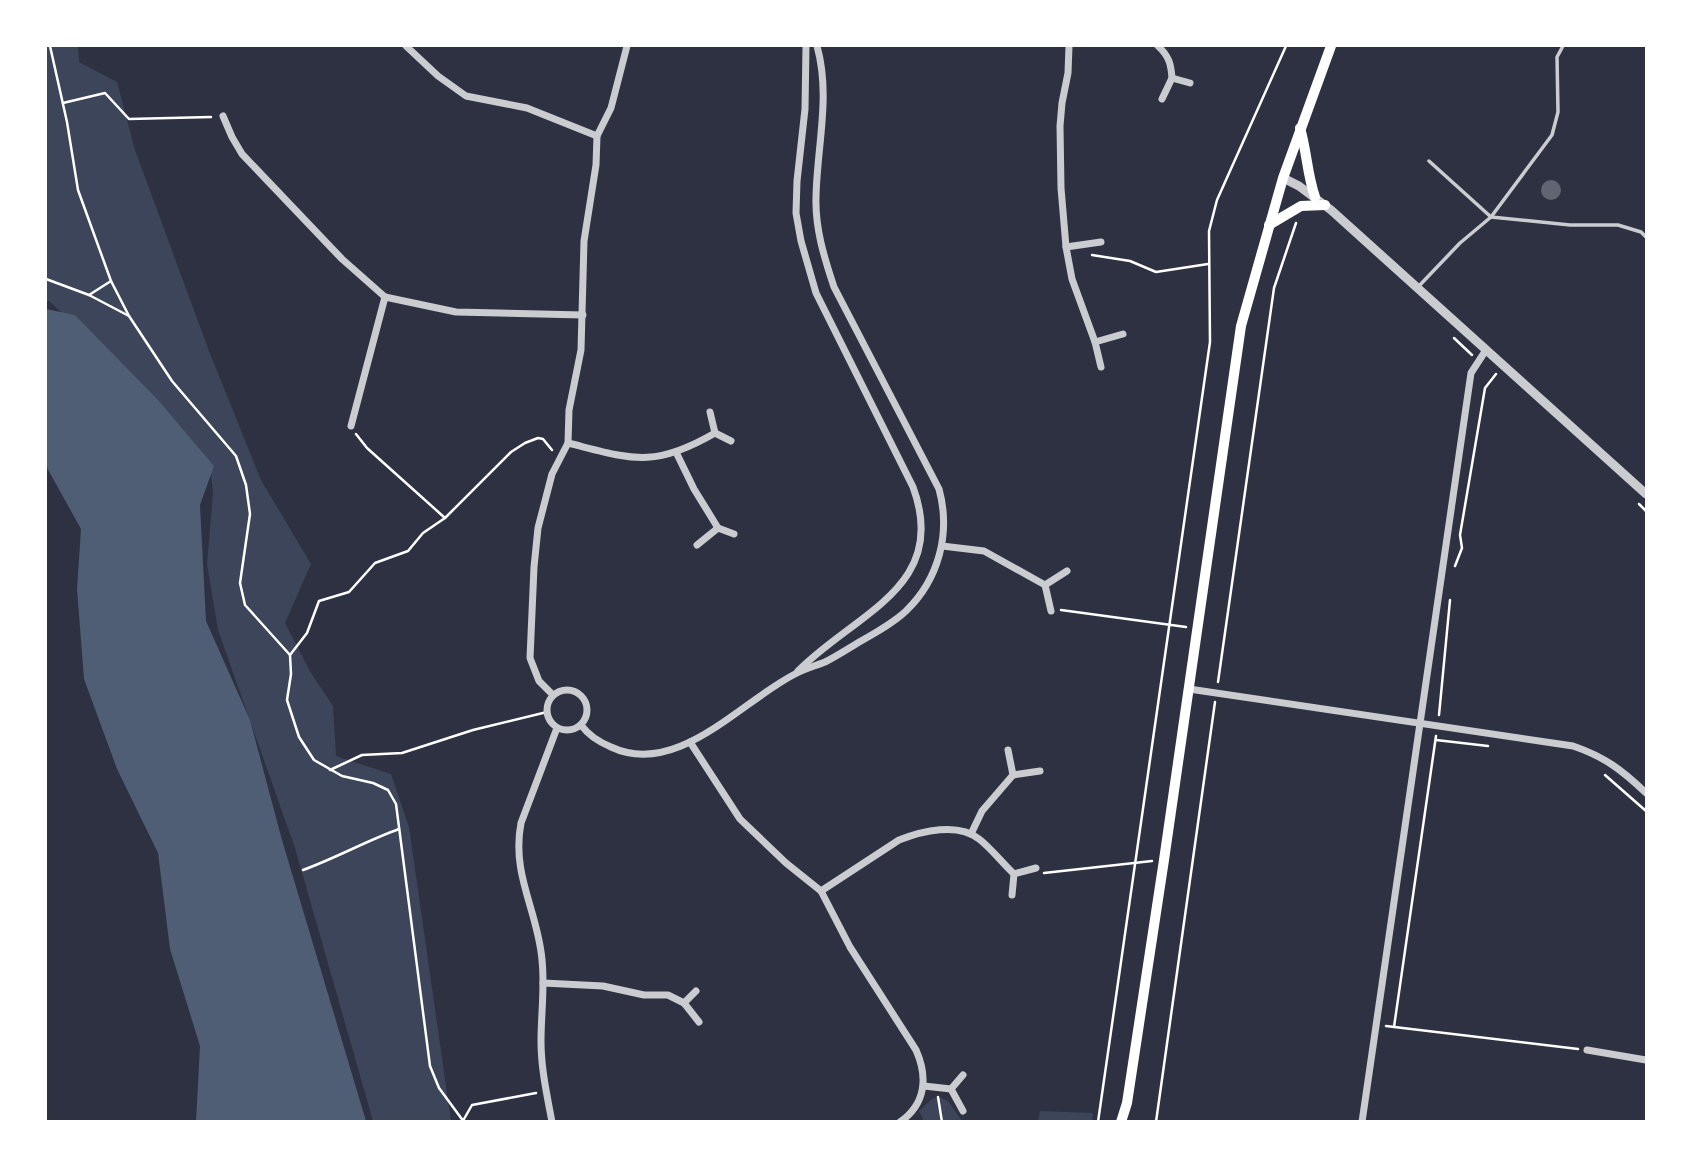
<svg xmlns="http://www.w3.org/2000/svg" width="1692" height="1167" font-family="'Sofia Sans Condensed',sans-serif">
	<style>
		.green { fill: #3c4559 }
		.water { fill: #4f5d75 }
		.building { fill: #626471 }
		.lines { fill: none; stroke-linecap: round; stroke-linejoin: round }
		.path { stroke: #fff; stroke-width: 2.5 }
		.service { stroke: #caccd0; stroke-width: 3.5 }
		.minor { stroke: #caccd0; stroke-width: 7 }
		.tertiary { stroke: #caccd0; stroke-width: 9 }
		.primary { stroke: #fff; stroke-width: 10 }
	</style>
	<rect width="100%" height="100%" fill="#2d3142"/>
	<!-- green -->
	<g class="green">
		<polygon points="46,46 78,46 79,62 117,82 135,150 209,351 261,480 311,564 285,623 311,673 333,706 336,756 391,774 409,827 451,1121 373,1121 295,848 218,630 207,564 213,493 210,464 130,377 49,301 46,301"/>
		<polygon points="939,1097 948,1101 962,1121 924,1121 919,1111 932,1099"/>
		<polygon points="1040,1111 1093,1113 1092,1121 1038,1121"/>
	</g>
	<!-- water -->
	<polygon class="water" points="46,309 75,315 158,400 214,466 200,505 206,621 250,720 282,840 366,1121 196,1121 200,1046 170,949 158,853 117,769 84,679 77,589 81,529 46,466"/>
	<!-- building -->
	<circle class="building" cx="1551" cy="190" r="10"/>
	<g class="lines">
		<!-- path -->
		<g class="path">
			<polyline points="50,46 67,122 78,190 111,281"/>
			<polyline points="63,103 105,93 129,119 211,117"/>
			<polyline points="1092,255 1130,261 1156,272 1208,264"/>
			<polyline points="46,279 89,295 129,316"/>
			<polyline points="89,295 111,281 129,316 172,381 236,456 246,485 250,514 240,583 245,605 290,655 291,674 287,700 299,737 314,760 342,776 373,783 388,790 396,804 430,1066 439,1088 464,1122"/>
			<polyline points="1454,338 1472,355"/>
			<polyline points="356,434 367,448 445,518"/>
			<polyline points="1639,504 1646,511"/>
			<polyline points="1455,566 1462,548 1460,535 1485,388 1496,374"/>
			<polyline points="1061,610 1186,627"/>
			<polyline points="290,655 307,633 319,601 349,592 375,563 408,551 423,533 445,518 511,452 525,443 538,438 543,439 552,450"/>
			<polyline points="1218,682 1274,288 1296,223"/>
			<polyline points="1439,715 1450,600"/>
			<polyline points="1436,740 1488,746"/>
			<polyline points="330,770 362,755 402,753 473,730 547,712"/>
			<polyline points="1605,775 1646,811"/>
			<path d="M303,870C336,858 366,841 399,829"/>
			<polyline points="1044,873 1152,861"/>
			<polyline points="1386,1026 1578,1049"/>
			<polyline points="1394,1027 1436,736"/>
			<polyline points="938,1097 942,1122"/>
			<polyline points="464,1119 472,1105 536,1093"/>
			<polyline points="1098,1122 1210,342 1209,231 1217,200 1286,46"/>
			<polyline points="1156,1122 1215,702"/>
		</g>
		<!-- service -->
		<g class="service">
			<polyline points="1429,161 1491,217 1570,225 1618,225 1641,232 1646,237"/>
			<polyline points="1418,287 1460,243 1491,217 1552,135 1558,112 1557,57 1563,46"/>
		</g>
		<!-- minor -->
		<g class="minor">
			<polyline points="406,46 438,76 466,96 527,108 597,136"/>
			<polyline points="1069,46 1068,73 1062,103 1060,126 1061,188 1066,247 1072,279 1095,342"/>
			<path d="M1158,46C1169,56 1171,64 1172,78"/>
			<polyline points="1162,99 1172,78 1190,83"/>
			<polyline points="223,116 232,137 242,154 342,259 385,297 456,312 583,315"/>
			<polyline points="1066,247 1101,242"/>
			<polyline points="1101,367 1095,342 1123,334"/>
			<polyline points="710,412 715,433 731,441"/>
			<polyline points="351,426 385,297"/>
			<path d="M568,443C632,459 653,469 715,433"/>
			<polyline points="676,452 694,489 718,528"/>
			<polyline points="697,545 718,528 734,534"/>
			<polyline points="942,546 984,551 1045,585"/>
			<polyline points="1051,611 1045,585 1067,571"/>
			<path d="M798,671C855,613 950,587 913,487L816,293L801,241L796,213L797,181L805,109L806,46"/>
			<path d="M1189,689L1573,746C1605,757 1622,770 1646,793"/>
			<circle cx="567" cy="710" r="20"/>
			<polyline points="553,695 539,681 530,658 534,567 538,528 552,474 568,443 569,410 581,350 584,241 596,165 597,136 611,108 627,46"/>
			<path d="M581,725C589,736 599,742 611,747C677,778 740,702 795,674C804,669 815,666 825,662C837,656 849,648 861,641C877,632 893,623 906,611C939,579 951,533 939,489L834,287C824,257 815,228 816,197C817,146 831,96 817,46"/>
			<path d="M690,742L740,819L786,863L821,891L850,947L916,1050C928,1077 926,1104 900,1122"/>
			<polyline points="1008,750 1013,775 1040,771"/>
			<polyline points="971,834 982,811 1013,775"/>
			<path d="M821,891L899,840C922,831 958,822 979,839C992,849 1002,863 1014,874"/>
			<polyline points="1012,895 1014,874 1036,868"/>
			<polyline points="543,983 603,986 644,995 668,995 684,1003"/>
			<polyline points="696,991 684,1003 699,1022"/>
			<polyline points="1587,1050 1646,1060"/>
			<polyline points="963,1075 951,1089 963,1111"/>
			<polyline points="924,1086 951,1089"/>
			<path d="M552,1122C547,1095 541,1069 541,1041C541,1014 545,987 542,960C538,911 511,875 521,823L557,728"/>
			<polyline points="1362,1122 1471,373 1486,350"/>
		</g>
		<!-- tertiary -->
		<polyline class="tertiary" points="1283,178 1299,186 1331,210 1646,494"/>
		<!-- primary -->
		<g class="primary">
			<path d="M1300,128C1307,152 1307,174 1315,197"/>
			<polyline points="1269,225 1301,206 1325,205"/>
			<polyline points="1121,1122 1127,1103 1164,860 1241,326 1283,178 1331,46"/>
		</g>
	</g>
	<!-- border -->
	<rect width="1692" height="1167" fill="none" stroke="#ffffff" stroke-width="94"/>
</svg>
